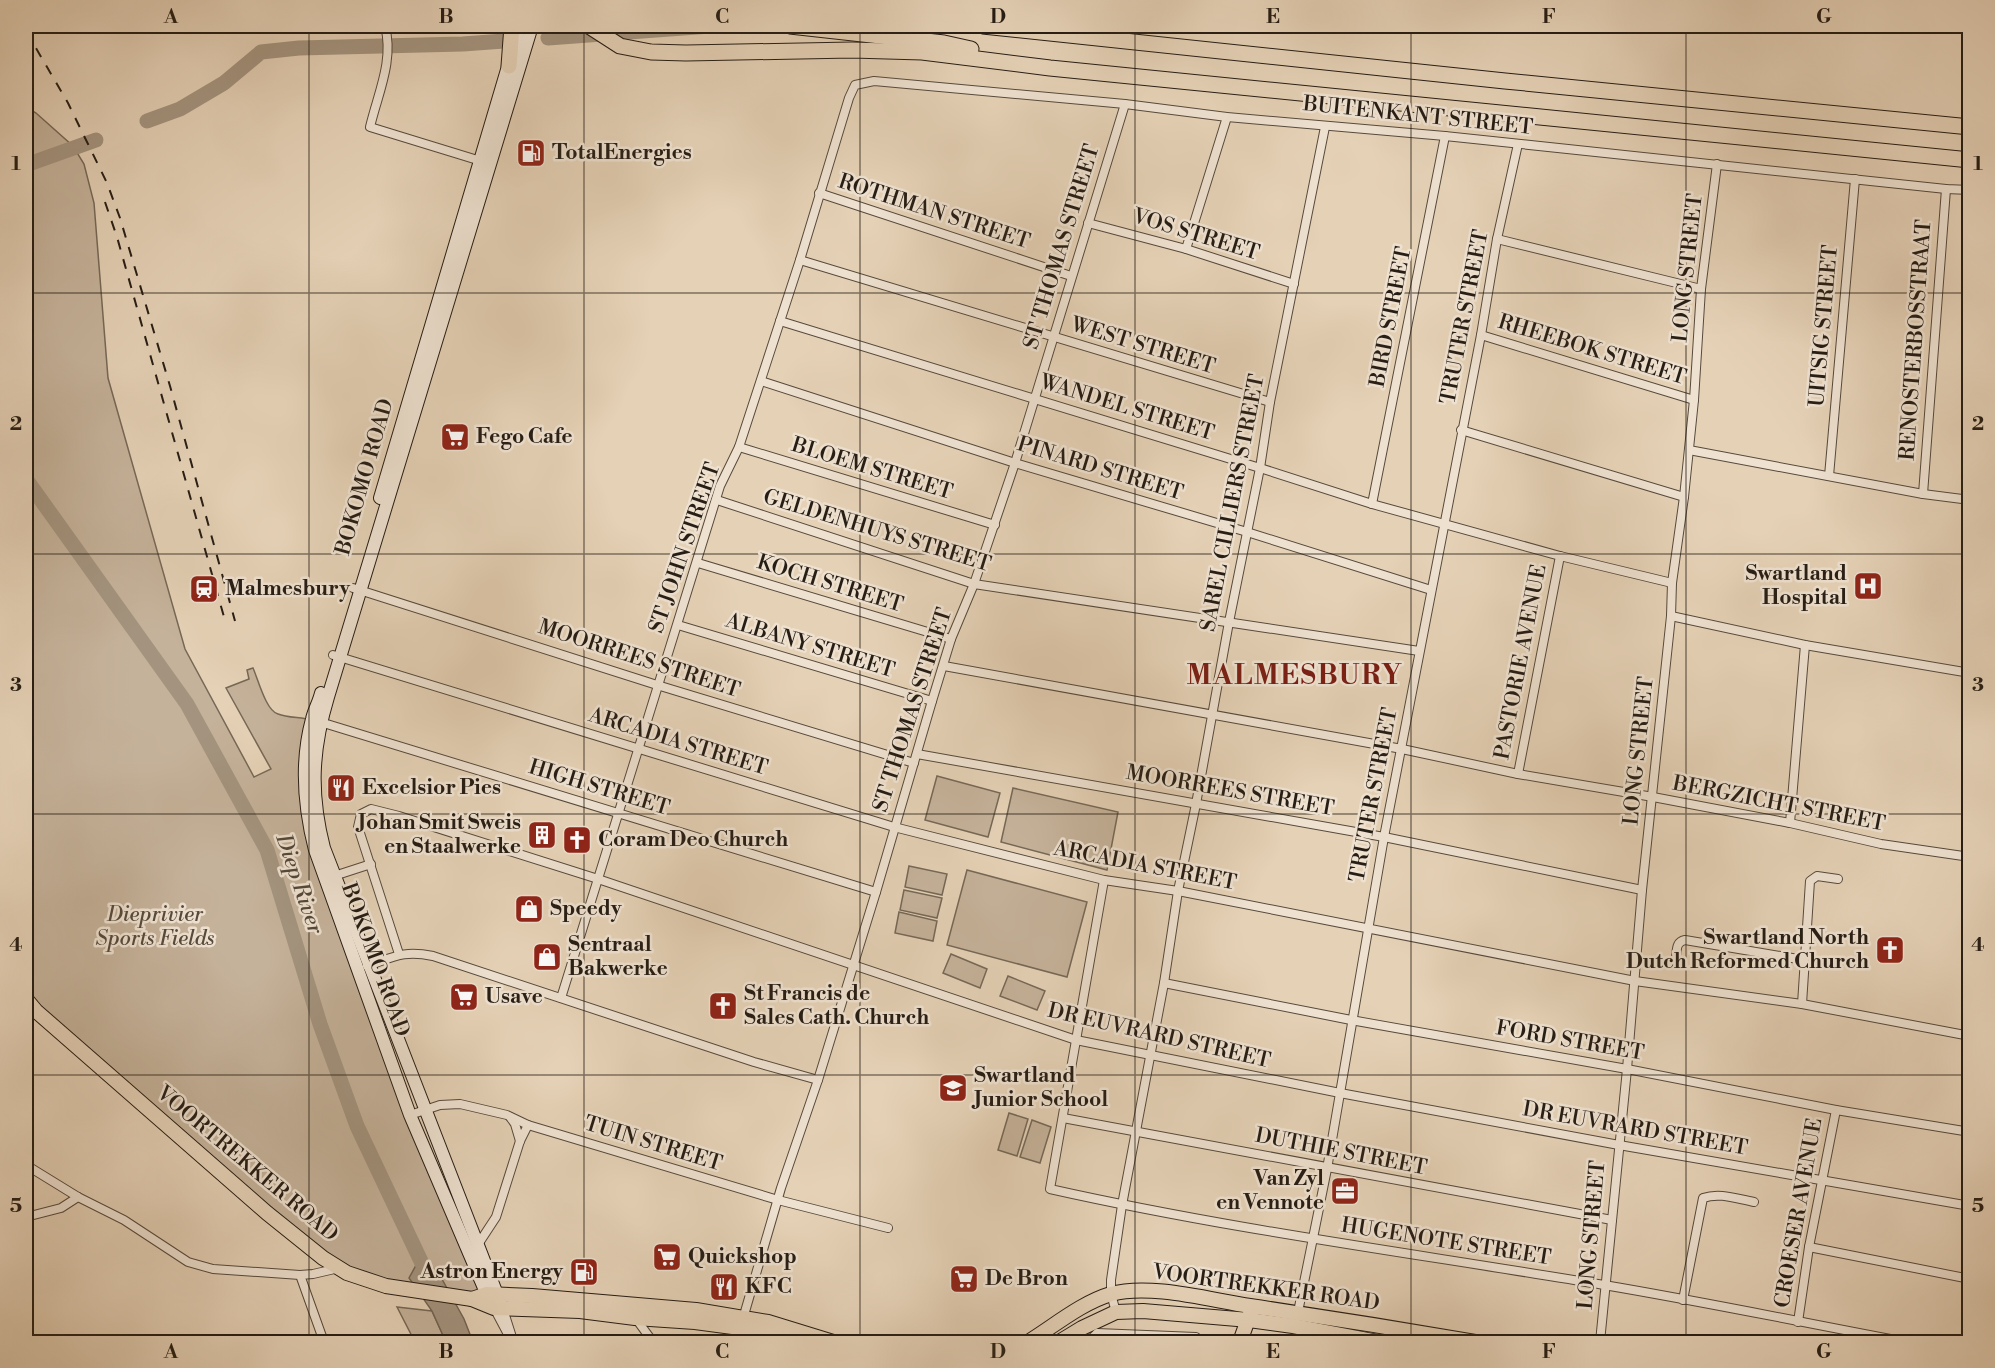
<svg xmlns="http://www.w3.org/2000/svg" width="1995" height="1368" font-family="'Libre Bodoni',serif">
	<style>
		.green { fill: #c5b29a; stroke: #766857; stroke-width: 1.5 }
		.water { fill: #a4947f; stroke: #726454; stroke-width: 1.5 }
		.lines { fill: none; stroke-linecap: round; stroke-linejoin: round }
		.river { stroke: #a4947f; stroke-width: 15 }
		.minor-casing { stroke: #564a3c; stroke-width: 10 }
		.secondary-casing { stroke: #261d14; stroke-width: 14 }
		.primary-casing { stroke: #261d14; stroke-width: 16 }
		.motorway-casing { stroke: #261d14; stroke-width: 17 }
		.minor { stroke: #eee1d0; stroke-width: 8 }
		.secondary { stroke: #eee1d0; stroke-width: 12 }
		.primary { stroke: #e5d1b6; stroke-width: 14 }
		.motorway { stroke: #e5d1b6; stroke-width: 15 }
		.rail { stroke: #261d14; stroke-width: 2; stroke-dasharray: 10 10; stroke-linecap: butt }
		.grid { fill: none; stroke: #261d14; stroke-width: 1.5; stroke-opacity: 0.55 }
		.labels { text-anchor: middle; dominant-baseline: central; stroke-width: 5; stroke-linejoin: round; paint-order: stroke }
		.street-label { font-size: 21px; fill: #261d14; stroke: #eee1d0 }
		.poi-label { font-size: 21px; font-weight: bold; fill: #261d14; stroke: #eee1d0; text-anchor: start }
		.park-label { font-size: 21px; font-style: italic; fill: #564a3c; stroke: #eee1d0 }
		.water-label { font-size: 22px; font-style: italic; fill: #524739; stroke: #eee1d0 }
		.district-label { font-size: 27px; font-weight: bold; letter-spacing: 1.5px; fill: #7a1f14; stroke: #eee1d0 }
		.neatline { fill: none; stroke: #261d14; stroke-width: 2 }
		.grid-label { font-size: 20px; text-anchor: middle; font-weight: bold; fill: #261d14 }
	</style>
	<rect width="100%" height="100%" fill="#e5d1b6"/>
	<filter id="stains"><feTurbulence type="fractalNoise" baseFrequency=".00333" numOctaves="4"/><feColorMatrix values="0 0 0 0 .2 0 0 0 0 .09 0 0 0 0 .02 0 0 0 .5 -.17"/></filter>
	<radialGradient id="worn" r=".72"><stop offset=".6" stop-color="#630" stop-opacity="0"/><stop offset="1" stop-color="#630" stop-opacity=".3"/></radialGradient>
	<!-- green -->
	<g class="green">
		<path d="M26,107L36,113L73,146L84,164L94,203L108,378L185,649L254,777L271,769L226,688L249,679L247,670L253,668C258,679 266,711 278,714C288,718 301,717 312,720L306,763L357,970L487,1294L472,1299L347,1273L26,999Z"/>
		<polygon points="937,776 1000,793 988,837 925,820"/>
		<polygon points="1013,788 1118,812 1107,870 1001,842"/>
		<polygon points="909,866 947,874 942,895 905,887"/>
		<polygon points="967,870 1087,902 1067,977 947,945"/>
		<polygon points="904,890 942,898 937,918 900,910"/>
		<polygon points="899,912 937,921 933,941 895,933"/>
		<polygon points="951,954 987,969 980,988 943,973"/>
		<polygon points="1008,976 1045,991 1037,1010 1000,996"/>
		<polygon points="1009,1113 1028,1119 1017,1156 998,1150"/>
		<polygon points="1032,1120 1051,1127 1040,1163 1020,1157"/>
		<polygon points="397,1307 432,1311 446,1342 415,1342"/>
	</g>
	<!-- water -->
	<polygon class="water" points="420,1258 438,1272 464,1319 473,1342 446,1342 432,1311 409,1278"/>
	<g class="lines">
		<!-- river -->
		<g class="river">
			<polyline points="548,38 710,26"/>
			<polyline points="147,121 180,109 224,83 261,52 299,48 463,44 504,41"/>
			<polyline points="26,165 96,140"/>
			<polyline points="26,479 187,704 267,850 320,1024 357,1126 428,1276"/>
		</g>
		<!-- minor casing -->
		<g class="minor-casing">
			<g id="minor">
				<path d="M385,26C394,61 378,93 370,127L484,162"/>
				<polyline points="819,193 1071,276"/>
				<polyline points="1088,223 1186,249 1294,284"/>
				<polyline points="1497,239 1701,289"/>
				<polyline points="1186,249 1227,117"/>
				<polyline points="800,260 1270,402"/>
				<polyline points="780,321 1260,468 1372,504 1560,556 1672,583"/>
				<polyline points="1481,335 1694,400"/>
				<polyline points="761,381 1015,463 1247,532 1431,590"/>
				<polyline points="1461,430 1684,497"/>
				<polyline points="739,447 995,525"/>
				<polyline points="1689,450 1923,494 1970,500"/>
				<polyline points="1829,476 1855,179"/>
				<polyline points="1923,494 1946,189"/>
				<polyline points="717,500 974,584 1419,651"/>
				<polyline points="1372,504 1445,136"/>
				<polyline points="698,563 951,639"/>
				<polyline points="353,588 657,685 914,763"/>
				<polyline points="1671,616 1805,645 1970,673"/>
				<polyline points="678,625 932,701"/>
				<polyline points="333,655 894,827 1104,880 1178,891 1635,981 1802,1004 1970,1036"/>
				<polyline points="944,666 1402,749 1518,774 1653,797 1790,823 1881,844 1970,857"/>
				<polyline points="317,721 876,892"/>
				<polyline points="917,754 1384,837 1642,890"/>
				<polyline points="1518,774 1560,556"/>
				<polyline points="1790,823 1805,645"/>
				<polyline points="331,877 371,864"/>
				<path d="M1104,880L1050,1189C1233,1230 1419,1254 1604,1285C1705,1302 1806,1323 1907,1342"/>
				<polyline points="399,954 358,827 361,814 371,809 399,816 598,879 1076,1040 1340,1093 1619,1145 1970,1206"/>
				<path d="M1676,957C1677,949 1676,942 1685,940L1804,960"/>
				<path d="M367,966C394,957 403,950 433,956L754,1062L818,1080"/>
				<polyline points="1164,983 1351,1020 1627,1069 1836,1110 1970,1132"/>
				<polyline points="561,998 720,486 739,447 800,260 849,98 855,85 874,81 1125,104 1227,117 1445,136 1946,189 1970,190"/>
				<polyline points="1802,1004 1810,881 1817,876 1838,879"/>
				<polyline points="410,1115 440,1105 460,1104 507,1115 528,1125 778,1200 888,1228"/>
				<polyline points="510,1117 515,1124 520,1141"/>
				<polyline points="1063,1118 1612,1220"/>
				<polyline points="26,1165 78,1197 124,1220 188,1262 213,1269 300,1275 313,1274 339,1268"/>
				<polyline points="26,1217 61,1208 78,1197"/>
				<polyline points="477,1246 496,1217 520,1141 528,1125"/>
				<polyline points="1809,1247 1970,1279"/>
				<polyline points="300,1275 324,1342"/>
				<path d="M1683,1300L1703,1198C1720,1192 1737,1199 1754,1202"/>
				<polyline points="494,1308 512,1342"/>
				<polyline points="503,1309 511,1334"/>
				<polyline points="1116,1312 1111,1294 1111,1280 1122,1205 1164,983 1178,891 1196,804 1229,622 1260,468 1270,402 1325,127"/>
				<polyline points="1298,1312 1327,1169 1384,837 1481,335 1497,239 1518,144"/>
				<polyline points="634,1316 653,1342"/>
				<polyline points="742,1322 781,1188 818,1080 876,892 932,701 951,639 974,584 1015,463 1125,104"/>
				<polyline points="1798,1322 1809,1247 1836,1110"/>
				<polyline points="1093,1342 1092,1338 1097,1333 1196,1337 1201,1342"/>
				<polyline points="1600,1342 1627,1069 1642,890 1671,616 1672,583 1684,497 1694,400 1701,289 1717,164"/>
			</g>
		</g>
		<!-- secondary casing -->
		<g class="secondary-casing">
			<g id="secondary">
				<polyline points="380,498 520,26"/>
				<path d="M321,693C319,702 314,710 312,719C300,763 304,807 315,850L410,1115L490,1302"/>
				<path d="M500,1302L324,848C310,794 312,750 328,697L532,26"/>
			</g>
		</g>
		<!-- primary casing -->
		<g class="primary-casing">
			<g id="primary">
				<polyline points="26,999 36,1011 267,1213 323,1258 347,1273 386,1286 472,1299 494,1308 580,1311 635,1318 695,1322 740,1328 795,1342"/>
				<polyline points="472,1299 487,1294 532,1296 696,1310 768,1322 833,1342"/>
				<path d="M1028,1342C1054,1326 1081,1303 1111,1294C1150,1283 1210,1300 1250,1306C1325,1317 1400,1329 1475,1342"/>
				<polyline points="1059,1342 1082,1328 1116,1312 1143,1311 1249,1320 1293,1326 1378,1342"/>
				<polyline points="1237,1342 1241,1339 1250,1314"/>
			</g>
		</g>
		<!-- motorway casing -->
		<g class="motorway-casing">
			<g id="motorway">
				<polyline points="589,26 620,46 651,52 686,53 852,50 922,52 1050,68 1970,160"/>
				<polyline points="790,26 944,43 971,49"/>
				<polyline points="983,26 1505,81 1970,127"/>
				<polyline points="509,66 512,26"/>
			</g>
		</g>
		<!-- minor -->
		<use href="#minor" class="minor"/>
		<!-- secondary -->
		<use href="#secondary" class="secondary"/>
		<!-- primary -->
		<use href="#primary" class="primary"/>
		<!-- motorway -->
		<use href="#motorway" class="motorway"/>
		<!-- rail -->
		<g class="rail">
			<polyline points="26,31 68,103 107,183 120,218 170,386 235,621"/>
			<polyline points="105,202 117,237 226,624"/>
		</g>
	</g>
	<!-- grid -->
	<path class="grid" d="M309,26V1342M584,26V1342M860,26V1342M1135,26V1342M1411,26V1342M1686,26V1342M26,293H1970M26,554H1970M26,814H1970M26,1075H1970"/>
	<!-- icons -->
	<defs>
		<g id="fuel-square" transform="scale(1.5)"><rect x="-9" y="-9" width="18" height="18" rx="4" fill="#8f2418" stroke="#eee1d0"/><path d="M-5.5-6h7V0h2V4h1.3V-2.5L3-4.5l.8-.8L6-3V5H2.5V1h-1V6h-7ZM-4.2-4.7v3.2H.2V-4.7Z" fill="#fff"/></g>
		<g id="supermarket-square" transform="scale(1.5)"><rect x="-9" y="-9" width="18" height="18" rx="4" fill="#8f2418" stroke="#eee1d0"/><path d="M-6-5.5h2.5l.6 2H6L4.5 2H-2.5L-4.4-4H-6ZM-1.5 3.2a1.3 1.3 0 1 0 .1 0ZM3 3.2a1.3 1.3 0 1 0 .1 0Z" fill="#fff"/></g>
		<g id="hospital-square" transform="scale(1.5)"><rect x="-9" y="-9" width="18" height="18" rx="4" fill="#8f2418" stroke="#eee1d0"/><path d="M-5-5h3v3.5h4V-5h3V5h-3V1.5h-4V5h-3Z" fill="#fff"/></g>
		<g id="station-square" transform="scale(1.5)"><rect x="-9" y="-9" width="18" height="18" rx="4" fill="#8f2418" stroke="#eee1d0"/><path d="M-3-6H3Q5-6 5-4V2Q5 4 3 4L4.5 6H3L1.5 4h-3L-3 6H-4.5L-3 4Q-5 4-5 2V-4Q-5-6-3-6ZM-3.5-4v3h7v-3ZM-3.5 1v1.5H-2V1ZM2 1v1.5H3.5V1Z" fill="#fff"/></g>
		<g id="restaurant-square" transform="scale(1.5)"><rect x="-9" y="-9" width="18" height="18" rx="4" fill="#8f2418" stroke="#eee1d0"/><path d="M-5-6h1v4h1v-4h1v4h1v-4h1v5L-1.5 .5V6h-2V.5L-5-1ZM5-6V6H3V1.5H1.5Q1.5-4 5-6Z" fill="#fff"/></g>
		<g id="building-square" transform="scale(1.5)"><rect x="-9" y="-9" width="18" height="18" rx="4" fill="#8f2418" stroke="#eee1d0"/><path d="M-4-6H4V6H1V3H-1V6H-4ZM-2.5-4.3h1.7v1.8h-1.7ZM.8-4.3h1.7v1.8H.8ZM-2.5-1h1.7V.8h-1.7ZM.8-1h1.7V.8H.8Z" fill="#fff"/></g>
		<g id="church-square" transform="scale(1.5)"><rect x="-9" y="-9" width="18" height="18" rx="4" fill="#8f2418" stroke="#eee1d0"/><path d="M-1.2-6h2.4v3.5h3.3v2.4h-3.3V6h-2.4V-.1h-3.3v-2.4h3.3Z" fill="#fff"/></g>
		<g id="shop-square" transform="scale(1.5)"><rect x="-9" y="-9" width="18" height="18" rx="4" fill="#8f2418" stroke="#eee1d0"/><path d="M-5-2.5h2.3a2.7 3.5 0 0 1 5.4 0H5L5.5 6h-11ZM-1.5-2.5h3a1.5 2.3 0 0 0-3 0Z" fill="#fff"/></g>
		<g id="school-square" transform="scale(1.5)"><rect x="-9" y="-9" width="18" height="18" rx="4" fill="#8f2418" stroke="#eee1d0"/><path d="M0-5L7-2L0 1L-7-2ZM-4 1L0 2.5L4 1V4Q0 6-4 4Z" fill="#fff"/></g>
		<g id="office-square" transform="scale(1.5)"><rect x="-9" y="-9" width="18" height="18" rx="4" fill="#8f2418" stroke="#eee1d0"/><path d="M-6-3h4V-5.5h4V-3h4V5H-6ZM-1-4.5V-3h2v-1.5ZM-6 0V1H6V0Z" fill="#fff"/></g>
	</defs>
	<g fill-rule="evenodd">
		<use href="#fuel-square" x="531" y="153"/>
		<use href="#supermarket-square" x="455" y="437"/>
		<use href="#hospital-square" x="1868" y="586"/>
		<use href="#station-square" x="204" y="589"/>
		<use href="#restaurant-square" x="341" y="788"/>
		<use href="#building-square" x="542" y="835"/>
		<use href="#church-square" x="577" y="840"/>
		<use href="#shop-square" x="529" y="909"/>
		<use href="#church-square" x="1890" y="950"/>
		<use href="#shop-square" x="547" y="957"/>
		<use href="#supermarket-square" x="464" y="997"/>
		<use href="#church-square" x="723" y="1006"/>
		<use href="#school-square" x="953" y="1088"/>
		<use href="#office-square" x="1345" y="1191"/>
		<use href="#supermarket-square" x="667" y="1257"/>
		<use href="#fuel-square" x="584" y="1272"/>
		<use href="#supermarket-square" x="964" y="1279"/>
		<use href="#restaurant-square" x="724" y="1287"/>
	</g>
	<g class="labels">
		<!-- street labels -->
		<g class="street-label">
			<text transform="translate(1418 116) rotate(6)">BUITENKANT STREET</text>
			<text transform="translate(934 212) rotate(18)">ROTHMAN STREET</text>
			<text transform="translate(1196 235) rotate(17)">VOS STREET</text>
			<text transform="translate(1062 247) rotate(-73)">ST THOMAS STREET</text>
			<text transform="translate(1688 268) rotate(-84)">LONG STREET</text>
			<text transform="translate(1391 317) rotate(-79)">BIRD STREET</text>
			<text transform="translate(1465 317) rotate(-79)">TRUTER STREET</text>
			<text transform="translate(1824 326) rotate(-85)">UITSIG STREET</text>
			<text transform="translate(1916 340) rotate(-86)">RENOSTERBOSSTRAAT</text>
			<text transform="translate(1143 346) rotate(17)">WEST STREET</text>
			<text transform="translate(1592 350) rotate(17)">RHEEBOK STREET</text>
			<text transform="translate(1127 408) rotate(17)">WANDEL STREET</text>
			<text transform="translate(872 469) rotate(17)">BLOEM STREET</text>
			<text transform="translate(1100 469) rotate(17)">PINARD STREET</text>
			<text transform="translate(365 477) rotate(-74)">BOKOMO ROAD</text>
			<text transform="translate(1233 503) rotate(-79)">SAREL CILLIERS STREET</text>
			<text transform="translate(877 531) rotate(17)">GELDENHUYS STREET</text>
			<text transform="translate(685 548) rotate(-71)">ST JOHN STREET</text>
			<text transform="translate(830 584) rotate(17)">KOCH STREET</text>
			<text transform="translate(810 646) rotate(17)">ALBANY STREET</text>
			<text transform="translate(639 659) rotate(18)">MOORREES STREET</text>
			<text transform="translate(1521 662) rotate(-79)">PASTORIE AVENUE</text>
			<text transform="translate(913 710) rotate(-72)">ST THOMAS STREET</text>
			<text transform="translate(678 742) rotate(17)">ARCADIA STREET</text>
			<text transform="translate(1639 751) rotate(-84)">LONG STREET</text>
			<text transform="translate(599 788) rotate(17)">HIGH STREET</text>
			<text transform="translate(1230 791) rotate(10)">MOORREES STREET</text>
			<text transform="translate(1374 795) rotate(-79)">TRUTER STREET</text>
			<text transform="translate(1779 804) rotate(11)">BERGZICHT STREET</text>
			<text transform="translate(1145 866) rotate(11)">ARCADIA STREET</text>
			<text transform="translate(375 960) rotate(70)">BOKOMO ROAD</text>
			<text transform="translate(1159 1036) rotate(13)">DR EUVRARD STREET</text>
			<text transform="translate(1570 1041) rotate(10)">FORD STREET</text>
			<text transform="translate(1635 1129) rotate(10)">DR EUVRARD STREET</text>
			<text transform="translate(653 1144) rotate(17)">TUIN STREET</text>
			<text transform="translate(1341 1152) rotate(11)">DUTHIE STREET</text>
			<text transform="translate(247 1164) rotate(40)">VOORTREKKER ROAD</text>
			<text transform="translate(1799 1213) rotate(-80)">CROESER AVENUE</text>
			<text transform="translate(1592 1235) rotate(-85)">LONG STREET</text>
			<text transform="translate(1446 1242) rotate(9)">HUGENOTE STREET</text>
			<text transform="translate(1266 1288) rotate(8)">VOORTREKKER ROAD</text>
		</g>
		<!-- poi labels -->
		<g class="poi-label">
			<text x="552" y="153">TotalEnergies</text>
			<text x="476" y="437">Fego Cafe</text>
			<text x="1847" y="574" text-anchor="end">Swartland<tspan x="1847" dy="24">Hospital</tspan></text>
			<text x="225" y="589">Malmesbury</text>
			<text x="362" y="788">Excelsior Pies</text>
			<text x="521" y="823" text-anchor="end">Johan Smit Sweis<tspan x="521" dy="24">en Staalwerke</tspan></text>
			<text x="598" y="840">Coram Deo Church</text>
			<text x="550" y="909">Speedy</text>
			<text x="1869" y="938" text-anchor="end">Swartland North<tspan x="1869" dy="24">Dutch Reformed Church</tspan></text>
			<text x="568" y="945">Sentraal<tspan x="568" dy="24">Bakwerke</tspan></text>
			<text x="744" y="994">St Francis de<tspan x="744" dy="24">Sales Cath. Church</tspan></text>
			<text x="485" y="997">Usave</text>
			<text x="974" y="1076">Swartland<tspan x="974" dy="24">Junior School</tspan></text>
			<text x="1324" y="1179" text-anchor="end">Van Zyl<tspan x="1324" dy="24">en Vennote</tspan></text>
			<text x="688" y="1257">Quickshop</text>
			<text x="563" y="1272" text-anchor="end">Astron Energy</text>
			<text x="985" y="1279">De Bron</text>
			<text x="745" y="1287">KFC</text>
		</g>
		<!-- park labels -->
		<g class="park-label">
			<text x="155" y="915">Dieprivier<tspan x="155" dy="24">Sports Fields</tspan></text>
		</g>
		<!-- water labels -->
		<g class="water-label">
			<text transform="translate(299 884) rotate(71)">Diep River</text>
		</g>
		<!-- district labels -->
		<g class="district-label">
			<text x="1295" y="676">MALMESBURY</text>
		</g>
	</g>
	<!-- margin -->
	<rect width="1995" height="1368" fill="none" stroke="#e5d1b6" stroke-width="66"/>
	<rect x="33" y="33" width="1929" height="1302" class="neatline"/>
	<g class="grid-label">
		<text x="171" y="23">A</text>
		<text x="446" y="23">B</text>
		<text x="722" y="23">C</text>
		<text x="998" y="23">D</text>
		<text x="1273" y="23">E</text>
		<text x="1549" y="23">F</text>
		<text x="1824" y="23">G</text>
		<text x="16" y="170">1</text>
		<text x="1978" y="170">1</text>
		<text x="16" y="430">2</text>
		<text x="1978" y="430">2</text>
		<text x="16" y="691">3</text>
		<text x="1978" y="691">3</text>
		<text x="16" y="951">4</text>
		<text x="1978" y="951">4</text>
		<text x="16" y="1212">5</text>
		<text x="1978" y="1212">5</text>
		<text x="171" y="1358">A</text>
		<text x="446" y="1358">B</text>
		<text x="722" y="1358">C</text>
		<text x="998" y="1358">D</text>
		<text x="1273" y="1358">E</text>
		<text x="1549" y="1358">F</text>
		<text x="1824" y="1358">G</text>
	</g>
	<rect width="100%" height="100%" filter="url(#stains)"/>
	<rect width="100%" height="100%" fill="url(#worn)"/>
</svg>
